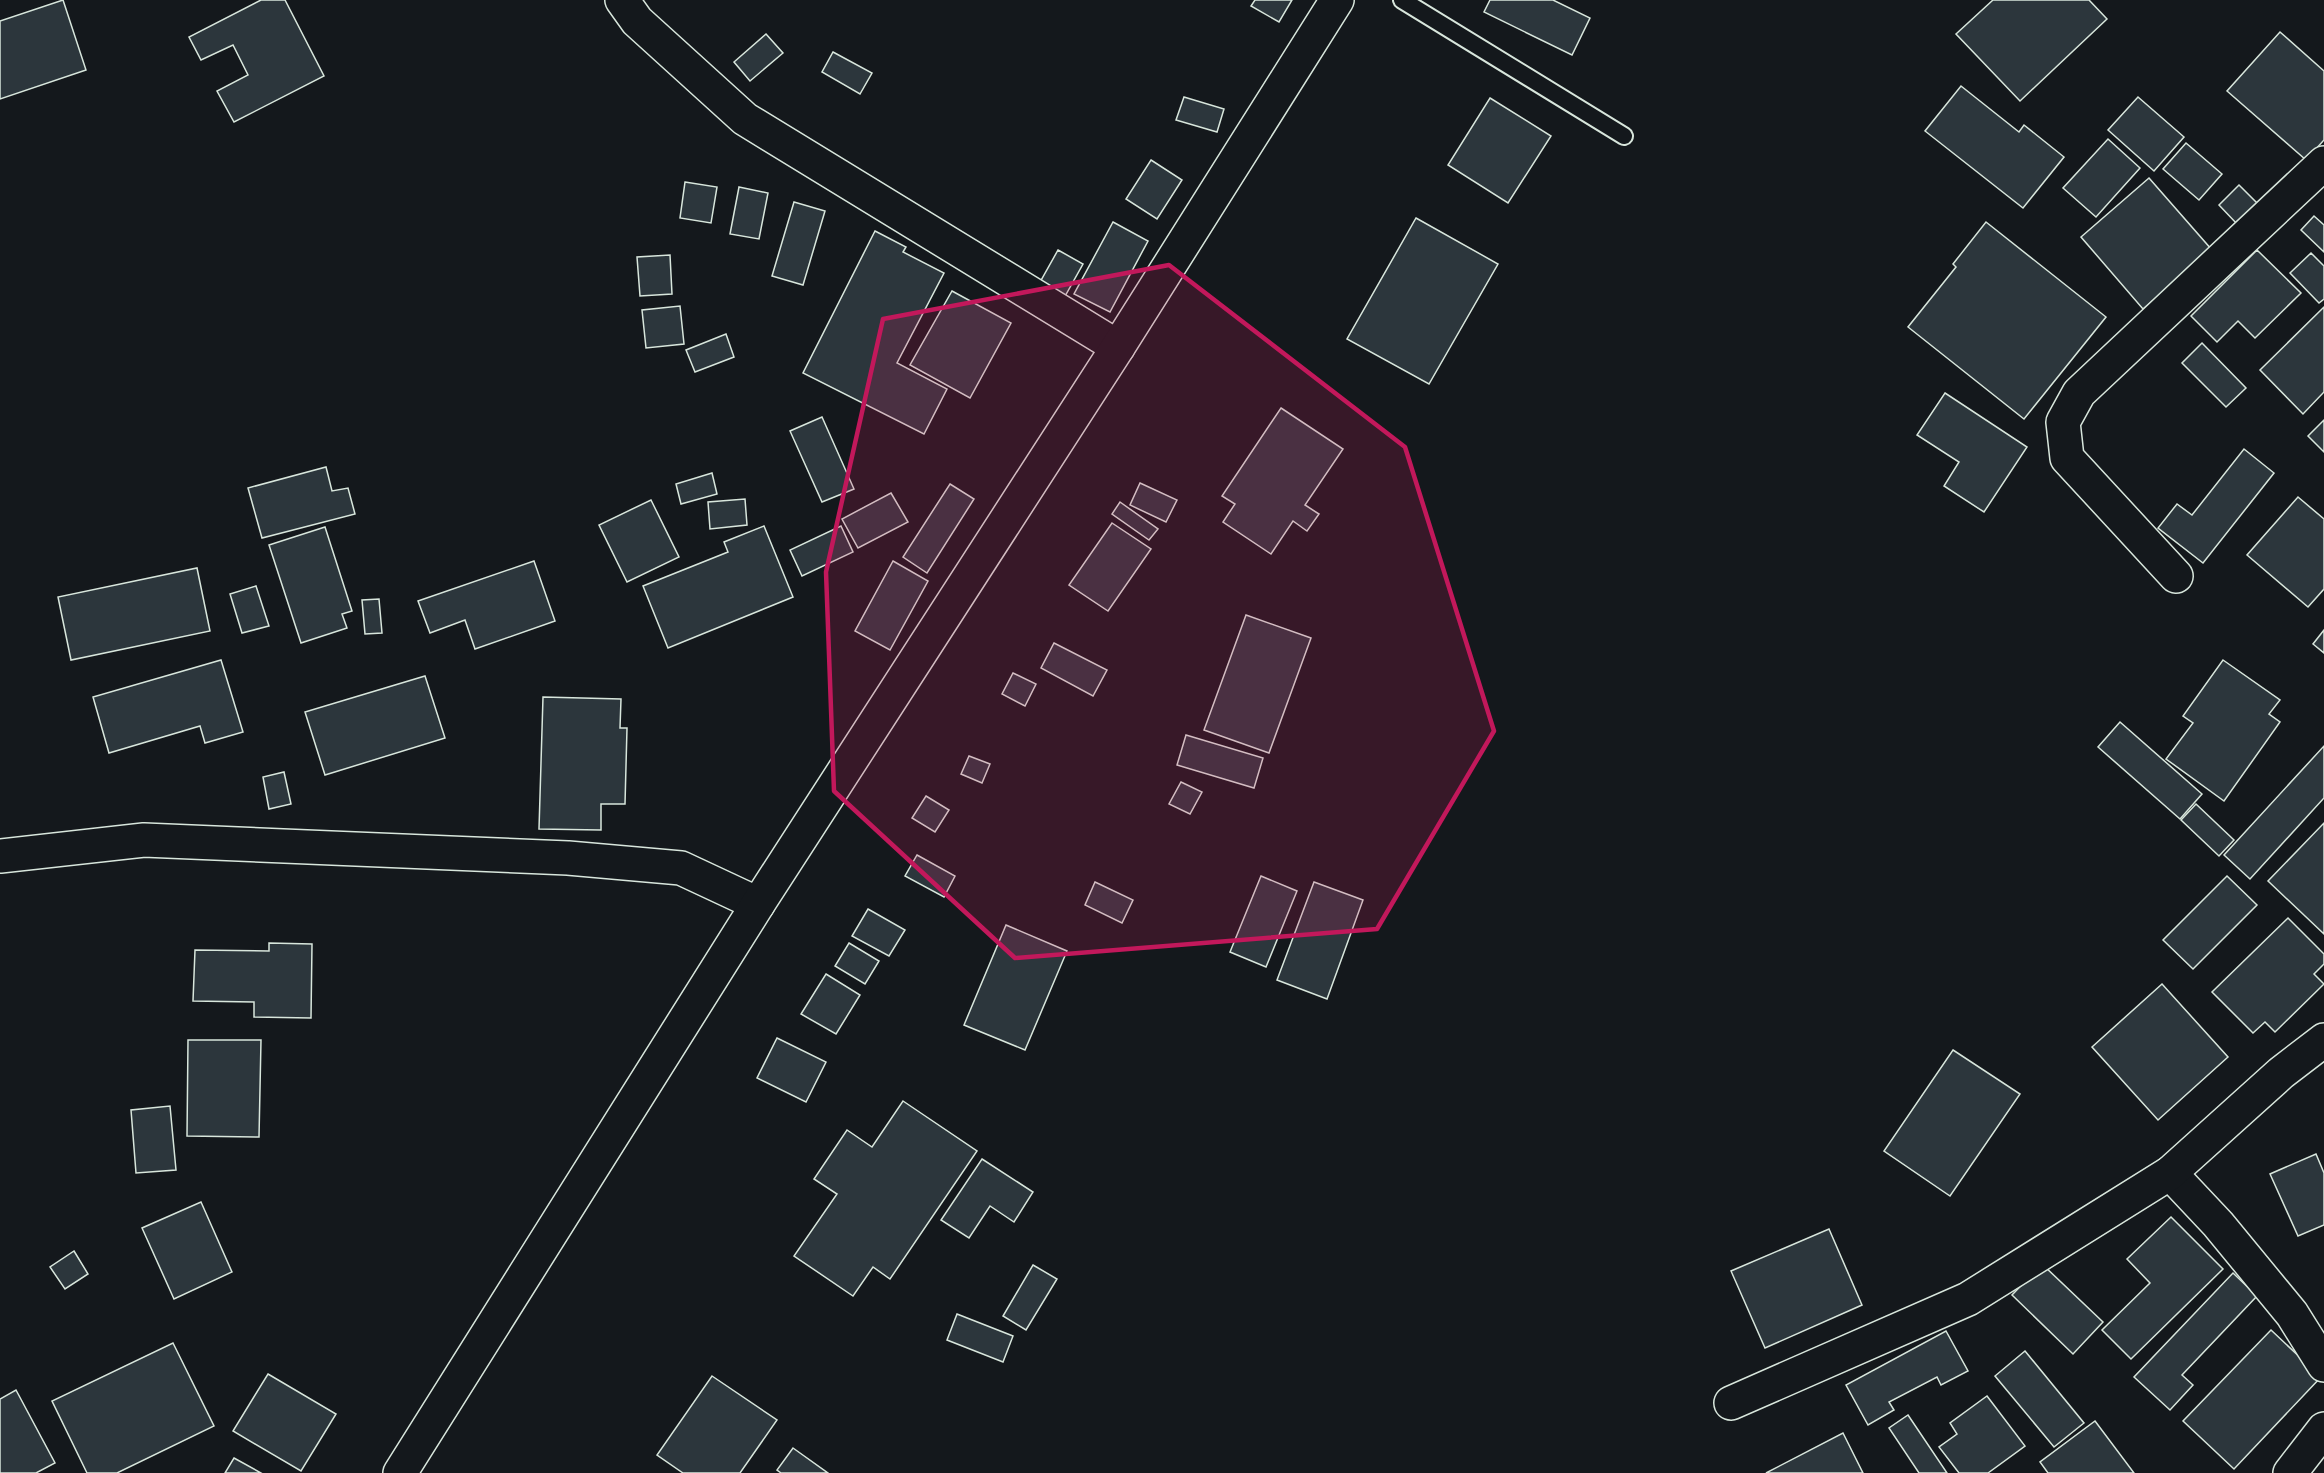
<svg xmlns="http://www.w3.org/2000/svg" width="2324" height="1473" font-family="Montserrat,sans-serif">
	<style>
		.building { fill: #2c363c; stroke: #d8e6dc; stroke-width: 1.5 }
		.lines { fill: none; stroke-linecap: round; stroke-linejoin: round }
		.lane-casing { stroke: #d8e6dc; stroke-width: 20 }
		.street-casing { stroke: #d8e6dc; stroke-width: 36 }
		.highway-casing { stroke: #d8e6dc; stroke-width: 36 }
		.lane { stroke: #14181c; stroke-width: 16 }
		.street { stroke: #14181c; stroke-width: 33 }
		.highway { stroke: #14181c; stroke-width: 33 }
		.marked { fill: #c2185b; fill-opacity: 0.2; stroke: #c2185b; stroke-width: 4.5; stroke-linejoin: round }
	</style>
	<rect width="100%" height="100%" fill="#14181c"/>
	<!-- building -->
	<g class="building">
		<polygon points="63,0 86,70 0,99 0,21"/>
		<polygon points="261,0 285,0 324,76 234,122 217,91 248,75 233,45 201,60 189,37"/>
		<polygon points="1255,0 1292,0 1279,22 1251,6"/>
		<polygon points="1490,0 1553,0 1590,18 1572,55 1484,12"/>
		<polygon points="1993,0 2089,0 2107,19 2020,101 1956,34"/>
		<polygon points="2280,32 2324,71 2324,140 2306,160 2227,91"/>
		<polygon points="766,34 783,53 750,81 734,62"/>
		<polygon points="833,52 872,73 860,94 822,72"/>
		<polygon points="1961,86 2019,132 2024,125 2064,157 2023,208 1925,131"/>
		<polygon points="1184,97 1224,109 1217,132 1176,120"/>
		<polygon points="2138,97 2184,137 2154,171 2108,130"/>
		<polygon points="1490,98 1551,136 1508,203 1448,165"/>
		<polygon points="2108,139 2140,168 2096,217 2063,188"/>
		<polygon points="2186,143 2222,174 2199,200 2163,169"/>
		<polygon points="1151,160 1182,180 1157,219 1126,199"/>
		<polygon points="2149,178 2212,250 2143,309 2081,237"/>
		<polygon points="685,182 717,187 711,223 680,218"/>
		<polygon points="2239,185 2258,204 2237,224 2219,205"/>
		<polygon points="739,187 768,193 759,239 730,234"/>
		<polygon points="794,202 825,211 803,285 772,276"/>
		<polygon points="2314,216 2324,225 2324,252 2301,230"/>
		<polygon points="1416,218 1498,264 1429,384 1347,339"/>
		<polygon points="1113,222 1148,241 1110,312 1074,294"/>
		<polygon points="1986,222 2106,317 2024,419 1908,327 1956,267 1953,264"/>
		<polygon points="875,231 906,247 903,252 944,273 897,363 947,389 924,434 803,373"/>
		<polygon points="1058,250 1083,264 1064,298 1039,284"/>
		<polygon points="2257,250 2301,293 2255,338 2238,321 2217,342 2191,316"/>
		<polygon points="2311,253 2324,266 2324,299 2319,303 2290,273"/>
		<polygon points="670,255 672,294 640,296 637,257"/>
		<polygon points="952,291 1011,323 970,398 910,365"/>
		<polygon points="680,306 684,344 646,348 642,310"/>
		<polygon points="2324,307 2324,392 2303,414 2260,370"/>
		<polygon points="726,334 734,357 695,372 686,350"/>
		<polygon points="2202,343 2246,388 2226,407 2182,363"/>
		<polygon points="1945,393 2027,447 1984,512 1944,486 1959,462 1917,435"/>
		<polygon points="1281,408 1343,449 1305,505 1319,514 1307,531 1293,521 1271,554 1223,522 1235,504 1222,496"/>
		<polygon points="822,417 854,489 822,502 790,431"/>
		<polygon points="2324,420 2324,452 2308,436"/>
		<polygon points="2244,449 2274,473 2203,563 2158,528 2177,504 2192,515"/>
		<polygon points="326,467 332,491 348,488 355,514 262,538 248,488"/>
		<polygon points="712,473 717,494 681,504 676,484"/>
		<polygon points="1140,483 1177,500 1166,522 1130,505"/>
		<polygon points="950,484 974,499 927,573 903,557"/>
		<polygon points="891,493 908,522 858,548 842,519"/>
		<polygon points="2298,497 2324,519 2324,589 2308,607 2247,555"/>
		<polygon points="745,499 747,525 710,529 708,502"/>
		<polygon points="651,500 679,557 627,582 599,525"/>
		<polygon points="1120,502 1158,529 1149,540 1112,514"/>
		<polygon points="1112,523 1151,549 1108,611 1069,585"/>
		<polygon points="764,526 793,597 668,648 643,586 728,552 724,542"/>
		<polygon points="841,526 853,552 802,576 790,550"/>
		<polygon points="325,527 352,611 342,614 347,628 301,643 269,545"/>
		<polygon points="534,561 555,621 475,649 465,620 430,633 418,601"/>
		<polygon points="893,561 928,581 890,650 855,631"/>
		<polygon points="197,568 210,631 71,660 58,597"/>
		<polygon points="256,586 269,626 242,633 230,594"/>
		<polygon points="379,599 382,633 365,634 362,600"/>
		<polygon points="1246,615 1311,638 1269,753 1204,730"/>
		<polygon points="2324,630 2324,653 2313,644"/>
		<polygon points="1054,643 1107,670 1093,696 1041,668"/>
		<polygon points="221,660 243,732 205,743 200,726 109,753 93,697"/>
		<polygon points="2223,660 2280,700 2269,714 2280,722 2224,801 2166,759 2193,723 2183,716"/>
		<polygon points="1013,673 1036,684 1025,706 1002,694"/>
		<polygon points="425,676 445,738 325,775 305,712"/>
		<polygon points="543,697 621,699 620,728 627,728 625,804 601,804 601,830 539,829"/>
		<polygon points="2120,722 2202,794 2180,819 2098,747"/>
		<polygon points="1186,735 1263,758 1254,788 1177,765"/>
		<polygon points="2324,746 2324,798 2250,879 2224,855"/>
		<polygon points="969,756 990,764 982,783 961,774"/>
		<polygon points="284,772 291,804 269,809 263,777"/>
		<polygon points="1181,782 1202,792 1190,814 1169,804"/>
		<polygon points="926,796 949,810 935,832 912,818"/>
		<polygon points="2196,804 2234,840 2219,856 2181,820"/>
		<polygon points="2324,823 2324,934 2268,881"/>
		<polygon points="917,855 955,876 944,897 905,876"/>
		<polygon points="1261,876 1297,891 1266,967 1230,952"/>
		<polygon points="2227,876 2257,905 2193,969 2163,940"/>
		<polygon points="1095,882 1133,900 1122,923 1085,905"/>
		<polygon points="1314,882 1363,900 1327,999 1277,980"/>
		<polygon points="868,909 905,930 889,956 852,936"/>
		<polygon points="2288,918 2324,954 2324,964 2314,974 2324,984 2275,1032 2265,1022 2253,1033 2212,992"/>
		<polygon points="1006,925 1067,951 1025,1050 964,1025"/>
		<polygon points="269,943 312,944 311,1018 254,1017 254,1002 193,1001 195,950 269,951"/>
		<polygon points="849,943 879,961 865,984 835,966"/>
		<polygon points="826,974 860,995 836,1034 801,1014"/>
		<polygon points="2162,984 2228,1057 2158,1120 2092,1047"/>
		<polygon points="777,1038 826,1062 806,1102 757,1078"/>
		<polygon points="188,1040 261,1040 259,1137 187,1136"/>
		<polygon points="1953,1050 2020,1094 1950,1196 1884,1151"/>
		<polygon points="903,1101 977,1151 890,1279 873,1267 853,1296 794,1256 837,1194 814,1179 847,1130 872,1147"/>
		<polygon points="170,1106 176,1170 136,1173 131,1110"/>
		<polygon points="2316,1154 2324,1173 2324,1225 2298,1236 2270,1174"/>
		<polygon points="982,1159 1033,1192 1014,1222 990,1206 969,1238 941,1220"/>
		<polygon points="201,1202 232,1272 174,1299 142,1228"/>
		<polygon points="2171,1217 2223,1269 2131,1359 2102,1330 2150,1283 2127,1259"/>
		<polygon points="1829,1229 1862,1305 1765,1348 1731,1271"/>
		<polygon points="74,1251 88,1274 65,1289 50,1267"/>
		<polygon points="2042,1264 2103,1322 2073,1354 2012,1295"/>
		<polygon points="1033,1265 1057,1279 1026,1330 1003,1316"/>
		<polygon points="2233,1273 2257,1296 2182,1375 2193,1385 2170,1410 2134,1377"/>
		<polygon points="957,1314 1013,1336 1003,1362 947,1340"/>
		<polygon points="2271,1330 2321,1377 2234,1469 2183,1421"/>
		<polygon points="1946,1331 1968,1371 1941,1385 1937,1377 1889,1402 1894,1410 1868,1425 1846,1385"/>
		<polygon points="173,1343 214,1426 117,1473 87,1473 52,1401"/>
		<polygon points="2025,1351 2084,1423 2054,1447 1995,1376"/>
		<polygon points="268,1374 336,1414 301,1471 233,1431"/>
		<polygon points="712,1376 777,1420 740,1473 683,1473 657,1455"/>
		<polygon points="16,1390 55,1463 36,1473 0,1473 0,1399"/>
		<polygon points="1987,1396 2025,1446 1988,1473 1959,1473 1939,1447 1957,1434 1950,1423"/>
		<polygon points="1908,1415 1947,1473 1919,1473 1889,1428"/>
		<polygon points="2095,1421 2134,1473 2048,1473 2040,1462"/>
		<polygon points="1843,1433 1863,1473 1766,1473"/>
		<polygon points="793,1448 828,1473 781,1473 777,1470"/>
		<polygon points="234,1458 261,1473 225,1473"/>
	</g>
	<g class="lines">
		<!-- lane casing -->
		<g class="lane-casing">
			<polyline id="lane" points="1402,0 1624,136"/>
		</g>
		<!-- street casing -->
		<g class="street-casing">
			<g id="street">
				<polyline points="622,0 637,21 745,119 1118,347"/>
				<polyline points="2176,576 2067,458 2063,422 2079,393 2324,163"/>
				<polyline points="0,856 144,840 568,858 681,868 758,904"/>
				<polyline points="2170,1173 2218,1224 2292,1314 2324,1365"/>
				<polyline points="1731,1403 1968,1299 2170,1173 2281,1073 2324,1040"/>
				<polyline points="2290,1473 2324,1429"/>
			</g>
		</g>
		<!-- highway casing -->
		<g class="highway-casing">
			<polyline id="highway" points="400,1473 758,904 1118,347 1337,0"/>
		</g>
		<!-- lane -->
		<use href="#lane" class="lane"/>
		<!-- street -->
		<use href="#street" class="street"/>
		<!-- highway -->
		<use href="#highway" class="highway"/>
	</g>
	<!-- marked area -->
	<path class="marked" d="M1169,265L1405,447L1494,731L1377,929L1015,958L834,791L826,572L883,319Z"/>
</svg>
